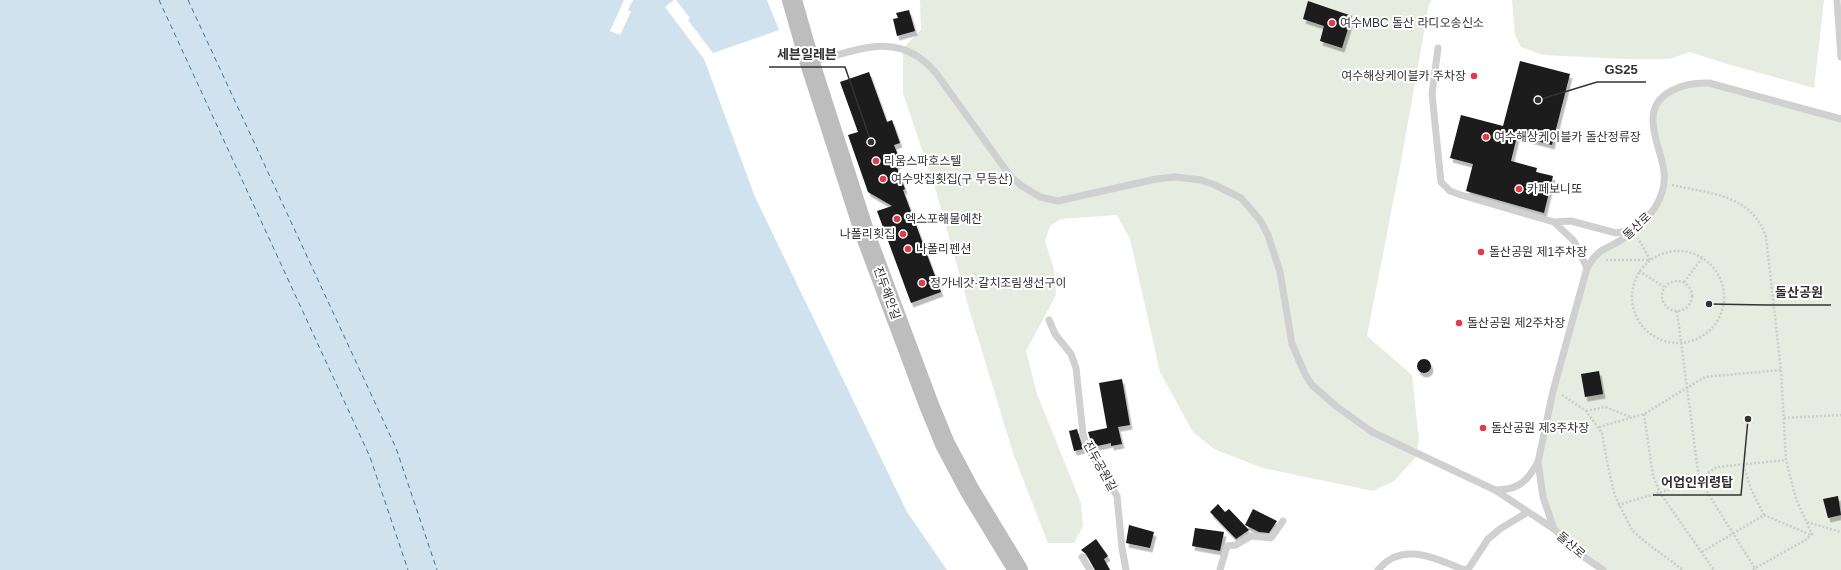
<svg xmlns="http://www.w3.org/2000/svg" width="1841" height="570" font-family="Helvetica,'Noto Sans KR',sans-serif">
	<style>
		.green { fill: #e6ecdf }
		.water { fill: #cfe2ee }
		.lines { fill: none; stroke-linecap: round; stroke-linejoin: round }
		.ferry { stroke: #3f7597; stroke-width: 1; stroke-dasharray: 5 4; stroke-linecap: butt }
		.building { fill: #1a1a1a; filter: url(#shadow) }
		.path { stroke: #cdcdcd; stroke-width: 2.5; stroke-dasharray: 2 2; stroke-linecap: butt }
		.lane { stroke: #d0d0d0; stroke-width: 7 }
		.secondary { stroke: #bdbdbd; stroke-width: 20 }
		.poi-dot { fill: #e63946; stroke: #fff; stroke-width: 1.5 }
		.labels { text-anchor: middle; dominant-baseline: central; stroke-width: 4; stroke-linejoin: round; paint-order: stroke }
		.poi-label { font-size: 12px; fill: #333; stroke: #fff; text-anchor: start }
		.street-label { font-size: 12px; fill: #333; stroke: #fff }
		.leader { fill: none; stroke: #333; stroke-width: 1.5 }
		.callout-dot { fill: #333; stroke: #fff; stroke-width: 1.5 }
		.callout-label { font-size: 13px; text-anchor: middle; font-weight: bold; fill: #333; stroke: #fff; stroke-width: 4; stroke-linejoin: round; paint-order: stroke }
	</style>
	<defs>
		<filter id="shadow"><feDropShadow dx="2.5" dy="4.5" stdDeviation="0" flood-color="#0004"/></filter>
	</defs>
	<rect width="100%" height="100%" fill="#fff"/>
	<!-- green -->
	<g class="green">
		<polygon points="920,0 1432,0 1429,4 1402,156 1367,336 1412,375 1419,441 1415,458 1394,481 1373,491 1263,468 1214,449 1193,432 1160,372 1130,239 1117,215 1060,219 1050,226 1045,241 1054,269 1056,295 1026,351 1037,394 1081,503 1083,526 1074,543 1048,543 1014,456 970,312 936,191 903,93 903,48 921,30"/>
		<polygon points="1512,0 1824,0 1814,88 1724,63 1690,52 1669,59 1628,59 1543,55 1521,47 1515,35"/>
		<polygon points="1697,83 1841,119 1841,570 1603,570 1551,522 1539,469 1566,340 1595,254 1621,241 1648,217 1665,183 1654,113 1666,94"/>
	</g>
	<!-- water -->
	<g class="water">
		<polygon points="0,0 624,0 610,31 620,35 631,12 628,10 633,0 674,0 665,7 704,59 755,197 907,512 947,570 0,570"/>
		<polygon points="676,0 767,0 779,30 713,53 688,20 690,18"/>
	</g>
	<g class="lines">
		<!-- ferry -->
		<g class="ferry">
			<polyline points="159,0 370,457 408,570"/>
			<polyline points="188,0 396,448 437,570"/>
		</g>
	</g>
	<!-- building -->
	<g class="building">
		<polygon points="1308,1 1352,16 1342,48 1320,41 1324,26 1303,19"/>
		<polygon points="909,10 915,31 897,36 893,19 898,18 896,13"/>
		<polygon points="1520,61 1570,74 1552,145 1517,136 1511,161 1537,168 1536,172 1553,176 1544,213 1466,191 1473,164 1450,158 1461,115 1503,126"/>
		<polygon points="869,72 887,122 892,120 900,143 894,145 901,163 896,165 905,189 903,190 941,292 911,303 877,211 892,206 868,192 848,135 858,132 840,82"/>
		<circle cx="1424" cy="366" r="7"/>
		<polygon points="1599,371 1603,394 1585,397 1581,374"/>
		<polygon points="1122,379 1130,425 1118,427 1122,444 1111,446 1111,443 1093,447 1088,432 1107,428 1099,383"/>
		<polygon points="1077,429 1083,449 1074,451 1069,431"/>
		<polygon points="1838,496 1841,515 1828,518 1823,499"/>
		<polygon points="1218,504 1225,512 1229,509 1249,530 1236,539 1210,512"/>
		<polygon points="1253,509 1277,521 1269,533 1259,532 1245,525"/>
		<polygon points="1129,525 1154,532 1150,548 1126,543"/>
		<polygon points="1195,528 1224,532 1220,551 1192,546"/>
		<polygon points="1096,539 1108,556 1104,559 1110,570 1095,570 1086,554 1081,550"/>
	</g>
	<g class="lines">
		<!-- path -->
		<g class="path">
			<path d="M1672,185C1710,194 1752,194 1766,237L1781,370L1786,460L1796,499L1812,534L1807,539L1752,570"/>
			<circle cx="1678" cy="297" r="46"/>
			<polyline points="1606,260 1650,260 1638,238"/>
			<polyline points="1639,271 1664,287"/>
			<circle cx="1677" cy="296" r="15"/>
			<polyline points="1684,282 1702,258"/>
			<polyline points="1677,311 1699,479 1756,570"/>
			<polyline points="1562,395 1586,411 1602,433 1608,467 1615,496 1632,530 1644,541 1683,570"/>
			<polyline points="1586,411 1605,407 1631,417"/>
			<polyline points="1644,414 1653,476 1660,493 1714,570"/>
			<polyline points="1784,418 1841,415"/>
			<polyline points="1599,427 1644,414 1705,377 1781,370"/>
			<polyline points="1618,505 1685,485 1699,479 1717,467 1786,460"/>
			<polyline points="1764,515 1811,535"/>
			<polyline points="1807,522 1841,532"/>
			<polyline points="1702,552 1764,515 1751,489 1743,464"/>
		</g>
		<!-- lane -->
		<g class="lane">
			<polyline points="1837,0 1841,57"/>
			<polyline points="1438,48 1432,94 1441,182 1450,191 1461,195 1554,222"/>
			<path d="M812,62C859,50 899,29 936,73L1011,177L1022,186L1040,197L1058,201L1156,179L1175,177L1201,180L1215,185L1241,198L1260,220L1268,235L1280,272L1292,344L1305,374L1312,385L1336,406L1372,432L1495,490L1554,529"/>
			<polyline points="1587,268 1574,241 1554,222 1571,221 1616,233 1633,230"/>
			<polyline points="1049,320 1055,334 1071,354 1076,368 1083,434 1087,447 1117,496 1122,548 1126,570"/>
			<path d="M1495,490C1518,490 1527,482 1538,462"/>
			<polyline points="1082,557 1090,570"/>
			<polyline points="1220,570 1227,546 1236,545 1251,536 1271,538 1283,521"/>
			<path d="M1378,570C1402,540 1436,559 1465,570L1469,568L1488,539L1500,529L1528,512"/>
			<path d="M1603,570L1584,557L1554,529L1543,497L1538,462L1553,391L1587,268C1598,248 1604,251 1621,240C1631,234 1650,216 1656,206C1676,171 1654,153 1653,121C1652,91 1686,82 1709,83L1841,119"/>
		</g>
		<!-- secondary -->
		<polyline class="secondary" points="792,0 810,63 865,234 929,405 945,444 970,491 1018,570"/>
	</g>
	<!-- markers -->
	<g class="poi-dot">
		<circle cx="1332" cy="23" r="4"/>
		<circle cx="1474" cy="76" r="4"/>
		<circle cx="1486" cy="137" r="4"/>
		<circle cx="876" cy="161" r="4"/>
		<circle cx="883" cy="179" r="4"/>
		<circle cx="1519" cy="189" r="4"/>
		<circle cx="897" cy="219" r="4"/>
		<circle cx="903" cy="234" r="4"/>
		<circle cx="908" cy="249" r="4"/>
		<circle cx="1481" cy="252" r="4"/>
		<circle cx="922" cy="283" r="4"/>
		<circle cx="1459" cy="323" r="4"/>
		<circle cx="1483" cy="428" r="4"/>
	</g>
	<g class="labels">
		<!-- poi labels -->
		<g class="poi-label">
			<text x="1340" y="23">여수MBC 돌산 라디오송신소</text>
			<text x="1466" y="76" text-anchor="end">여수해상케이블카 주차장</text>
			<text x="1494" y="137">여수해상케이블카 돌산정류장</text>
			<text x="884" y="161">리움스파호스텔</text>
			<text x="891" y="179">여수맛집횟집(구 무등산)</text>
			<text x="1527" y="189">카페보니또</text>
			<text x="905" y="219">엑스포해물예찬</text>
			<text x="895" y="234" text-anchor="end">나폴리횟집</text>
			<text x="916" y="249">나폴리펜션</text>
			<text x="1489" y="252">돌산공원 제1주차장</text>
			<text x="930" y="283">정가네갓·갈치조림생선구이</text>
			<text x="1467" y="323">돌산공원 제2주차장</text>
			<text x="1491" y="428">돌산공원 제3주차장</text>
		</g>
		<!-- street labels -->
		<g class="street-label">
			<text transform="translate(1637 226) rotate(-43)">돌산로</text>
			<text transform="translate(887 293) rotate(70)">진두해안길</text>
			<text transform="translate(1100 466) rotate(61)">진두공원길</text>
			<text transform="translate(1571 545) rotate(41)">돌산로</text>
		</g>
	</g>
	<!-- callouts -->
	<path class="leader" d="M871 142L845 67H769M1538 100L1597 82H1646M1709 304L1767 305H1831M1748 419L1741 495H1653"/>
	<g class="callout-dot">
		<circle cx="871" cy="142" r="4"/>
		<circle cx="1538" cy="100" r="4"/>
		<circle cx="1709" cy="304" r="4"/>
		<circle cx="1748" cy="419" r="4"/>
	</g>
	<g class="callout-label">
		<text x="807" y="59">세븐일레븐</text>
		<text x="1621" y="74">GS25</text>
		<text x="1799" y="297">돌산공원</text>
		<text x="1697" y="487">어업인위령탑</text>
	</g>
</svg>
